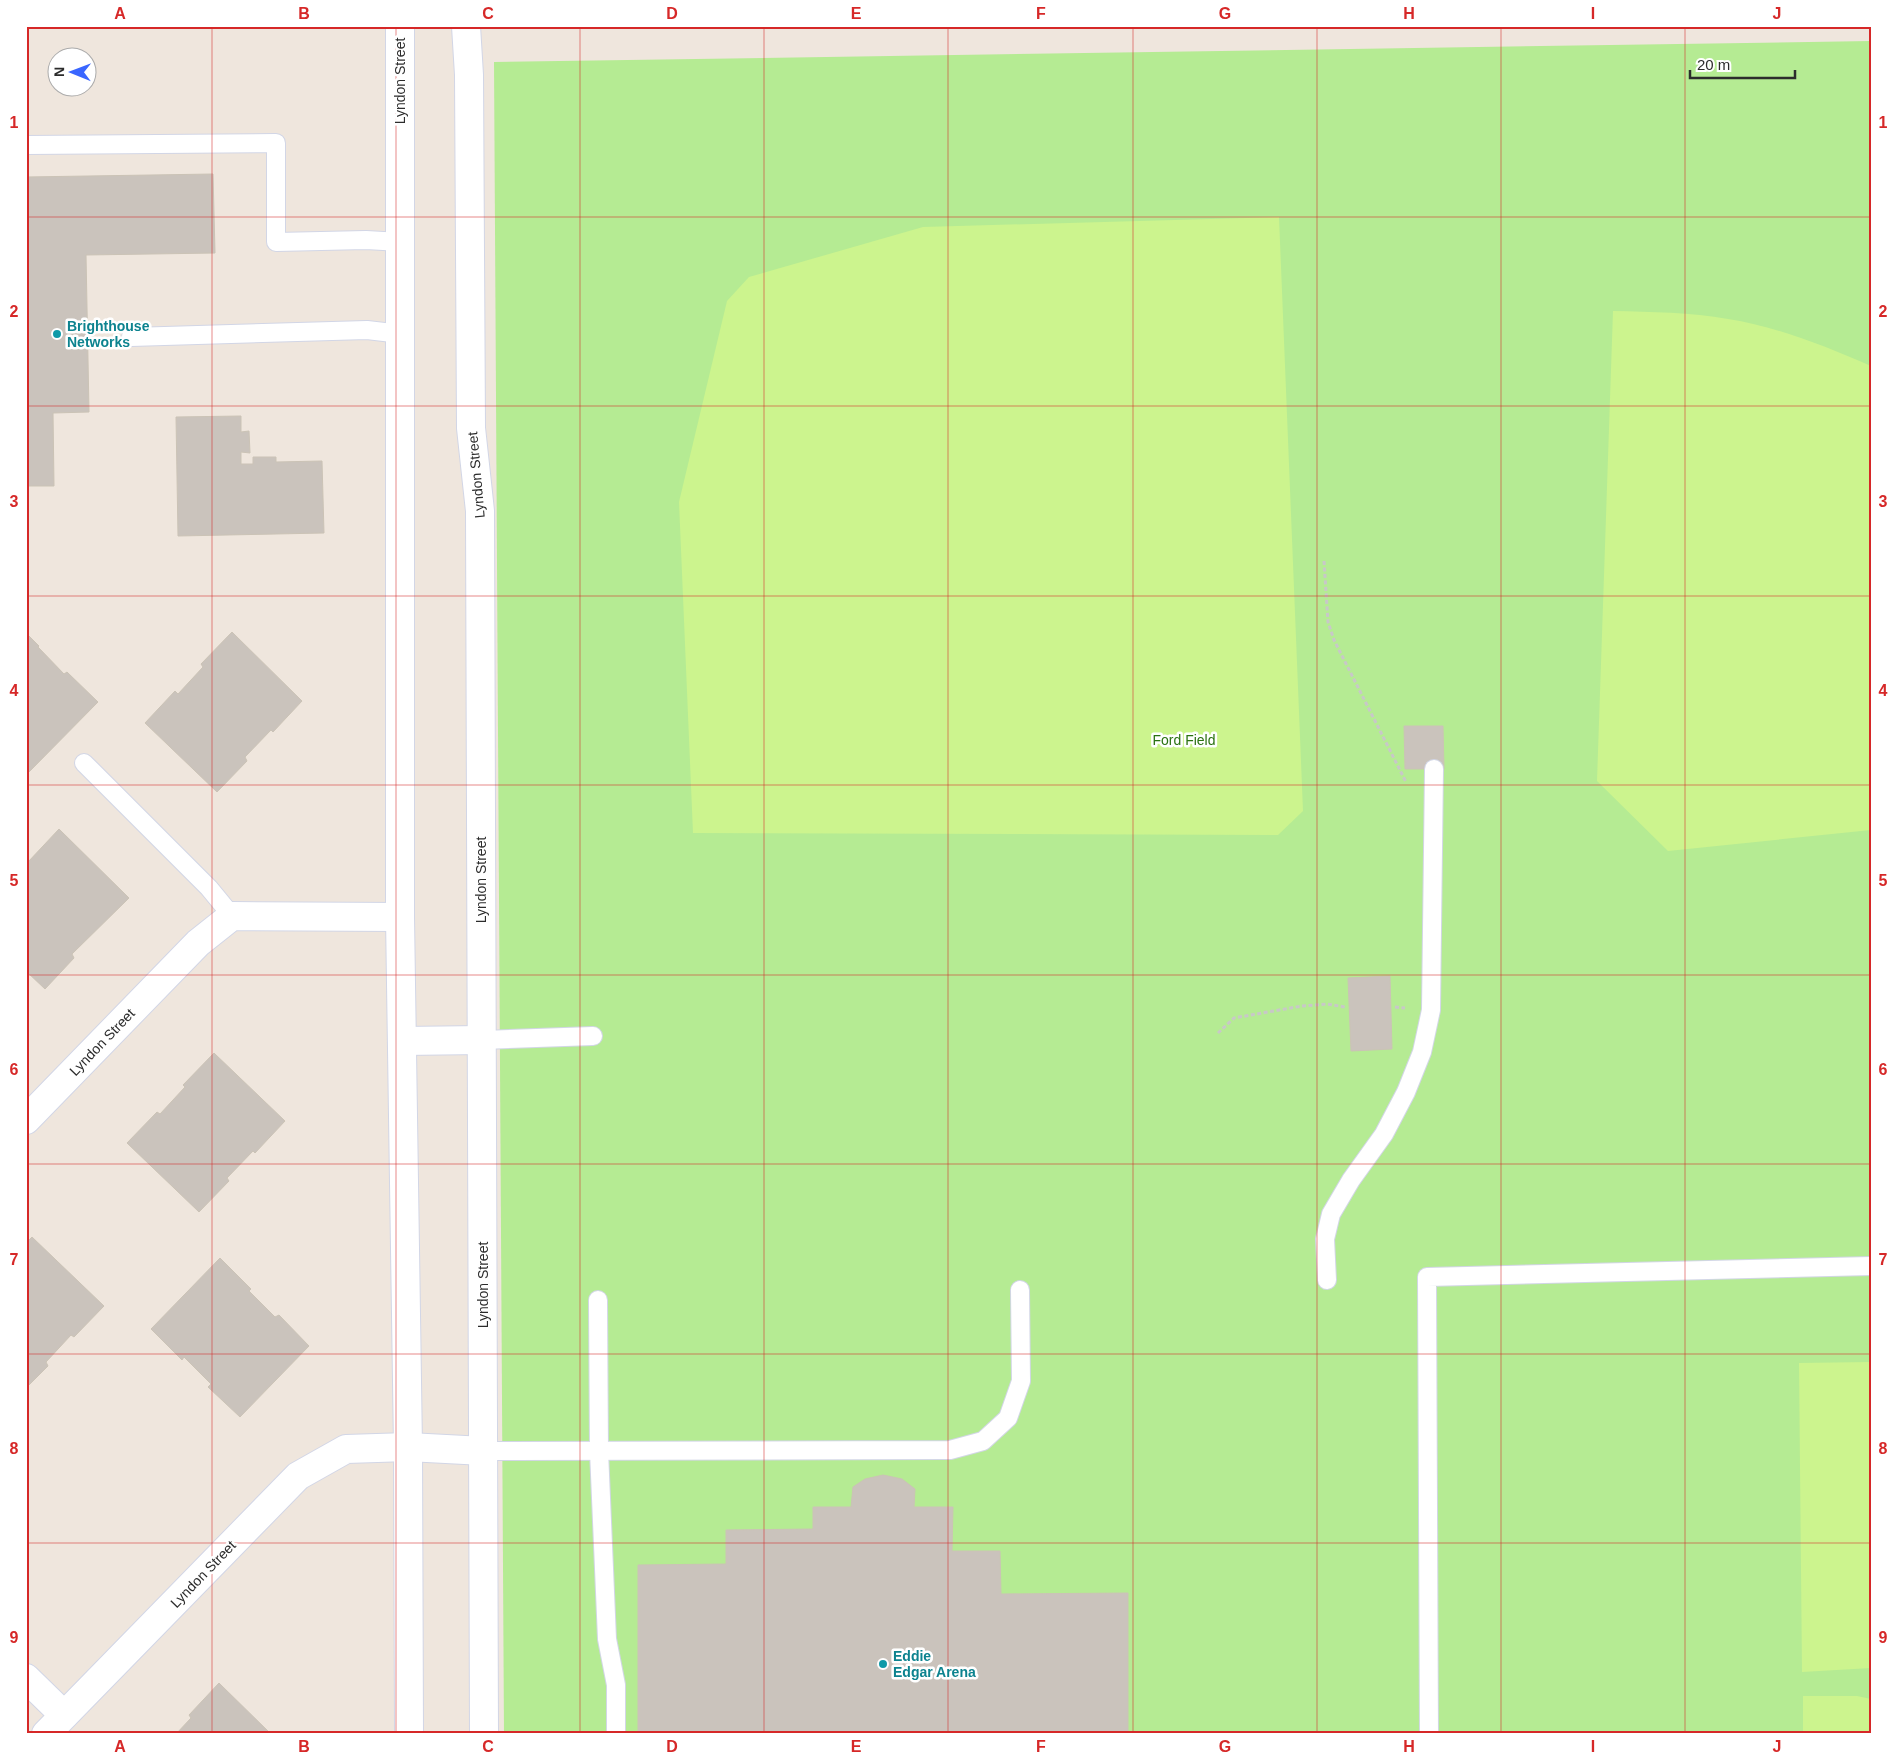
<svg xmlns="http://www.w3.org/2000/svg" width="1897" height="1760" font-family="Arial,sans-serif">
	<style>
		.green { fill: #b5eb93 }
		.pitch { fill: #ccf48e }
		.building { fill: #cac3bc; stroke: #cbc3b6 }
		.lines { fill: none; stroke-linecap: round; stroke-linejoin: round }
		.service-casing { stroke: #d2d6e6; stroke-width: 20 }
		.minor-casing { stroke: #d2d6e6; stroke-width: 30 }
		.tertiary-casing { stroke: #d2d6e6; stroke-width: 30 }
		.path { stroke: #c8c8c8; stroke-width: 3; stroke-dasharray: 4 2.5; stroke-linecap: butt }
		.service { stroke: #fff; stroke-width: 18 }
		.minor { stroke: #fff; stroke-width: 28 }
		.tertiary { stroke: #fff; stroke-width: 28 }
		.grid { fill: none; stroke: #d62828; stroke-width: 1; stroke-opacity: 0.55 }
		.culture-dot { fill: #0f9aa8; stroke: #fff; stroke-width: 2 }
		.labels { text-anchor: middle; dominant-baseline: central; stroke-width: 5; stroke-linejoin: round; paint-order: stroke }
		.street-label { font-size: 14px; fill: #2c2c2c; stroke: #fff }
		.culture-label { font-size: 14px; font-weight: bold; fill: #0d838f; stroke: #fff; text-anchor: start }
		.park-label { font-size: 14px; fill: #2a7212; stroke: #fff }
		.neatline { fill: none; stroke: #d62828; stroke-width: 2 }
		.grid-label { font-size: 16px; text-anchor: middle; font-weight: bold; fill: #d62828 }
	</style>
	<rect width="100%" height="100%" fill="#efe6dd"/>
	<!-- green -->
	<polygon class="green" points="1871,41 1871,1734 504,1734 494,62"/>
	<!-- pitch -->
	<g class="pitch">
		<polygon points="1279,217 1303,811 1278,835 693,833 679,502 727,301 749,277 923,227"/>
		<path d="M1613,311C1651,312 1691,312 1728,319C1778,327 1825,346 1871,366V830L1668,851L1597,781Z"/>
		<polygon points="1871,1362 1871,1668 1802,1672 1799,1363"/>
		<polygon points="1803,1696 1857,1696 1871,1699 1871,1734 1803,1734"/>
	</g>
	<!-- building -->
	<g class="building">
		<polygon points="213,174 215,253 86,255 89,412 53,413 54,486 26,486 26,177"/>
		<polygon points="241,416 241,432 249,431 250,453 241,452 241,464 253,464 253,457 276,457 276,462 322,461 324,533 178,536 176,417"/>
		<polygon points="232,632 302,701 273,732 271,730 245,757 247,761 217,792 145,723 175,691 178,694 203,667 201,664"/>
		<polygon points="26,633 39,646 38,647 64,674 67,672 98,702 28,773 26,772"/>
		<polygon points="1404,726 1443,726 1444,769 1405,769"/>
		<polygon points="59,829 129,898 72,954 74,958 45,989 26,971 26,868 30,864 28,862"/>
		<polygon points="1390,976 1392,1049 1351,1051 1348,978"/>
		<polygon points="214,1053 285,1121 255,1153 253,1151 227,1178 229,1181 199,1212 127,1143 157,1112 160,1114 185,1087 183,1085"/>
		<polygon points="32,1237 104,1306 74,1337 71,1335 46,1362 48,1366 26,1388 26,1243"/>
		<polygon points="220,1258 251,1289 249,1291 275,1317 279,1315 309,1346 240,1417 208,1387 211,1384 184,1357 182,1360 151,1329"/>
		<polygon points="883,1475 902,1479 915,1489 914,1507 953,1507 952,1551 1000,1551 1001,1594 1128,1593 1128,1734 638,1734 638,1565 726,1564 726,1530 813,1529 813,1507 851,1507 853,1487 865,1479"/>
		<polygon points="219,1683 271,1734 176,1734 191,1718 189,1715"/>
	</g>
	<g class="lines">
		<!-- service casing -->
		<g class="service-casing">
			<g id="service">
				<polyline points="26,145 276,143 276,242 366,240 401,242"/>
				<polyline points="131,337 367,330 401,334"/>
				<polyline points="84,763 209,888 232,916"/>
				<polyline points="482,1040 593,1036"/>
				<polyline points="1327,1280 1325,1239 1331,1214 1351,1180 1384,1134 1406,1092 1422,1052 1431,1010 1434,769"/>
				<polyline points="598,1300 599,1451 607,1639 616,1685 616,1734"/>
				<polyline points="484,1451 950,1450 983,1441 1008,1418 1021,1381 1020,1290"/>
				<polyline points="1429,1734 1427,1277 1871,1266"/>
			</g>
		</g>
		<!-- minor casing -->
		<g class="minor-casing">
			<g id="minor">
				<polyline points="26,1120 198,943 232,916 400,917"/>
				<polyline points="26,1678 64,1715"/>
				<polyline points="46,1734 298,1476 346,1449 408,1447"/>
			</g>
		</g>
		<!-- tertiary casing -->
		<g class="tertiary-casing">
			<g id="tertiary">
				<polyline points="400,26 400,917 408,1447 409,1734"/>
				<polyline points="466,26 469,75 471,428 480,511 484,1734"/>
				<polyline points="402,1041 482,1040"/>
				<polyline points="408,1447 484,1451"/>
			</g>
		</g>
		<!-- path -->
		<g class="path">
			<polyline points="1324,561 1328,622 1334,640 1406,782"/>
			<polyline points="1395,1007 1405,1008"/>
			<polyline points="1218,1033 1234,1018 1302,1006 1327,1004 1345,1007"/>
		</g>
		<!-- service -->
		<use href="#service" class="service"/>
		<!-- minor -->
		<use href="#minor" class="minor"/>
		<!-- tertiary -->
		<use href="#tertiary" class="tertiary"/>
	</g>
	<!-- grid -->
	<path class="grid" d="M212,26V1734M396,26V1734M580,26V1734M764,26V1734M948,26V1734M1133,26V1734M1317,26V1734M1501,26V1734M1685,26V1734M26,217H1871M26,406H1871M26,596H1871M26,785H1871M26,975H1871M26,1164H1871M26,1354H1871M26,1543H1871"/>
	<!-- markers -->
	<g class="culture-dot">
		<circle cx="57" cy="334" r="5"/>
		<circle cx="883" cy="1664" r="5"/>
	</g>
	<g class="labels">
		<!-- street labels -->
		<g class="street-label">
			<text transform="translate(400 81) rotate(-90)">Lyndon Street</text>
			<text transform="translate(476 475) rotate(-95)">Lyndon Street</text>
			<text transform="translate(481 880) rotate(-90)">Lyndon Street</text>
			<text transform="translate(102 1042) rotate(-46)">Lyndon Street</text>
			<text transform="translate(483 1285) rotate(-90)">Lyndon Street</text>
			<text transform="translate(203 1574) rotate(-46)">Lyndon Street</text>
		</g>
		<!-- culture labels -->
		<g class="culture-label">
			<text x="67" y="326">Brighthouse<tspan x="67" dy="16">Networks</tspan></text>
			<text x="893" y="1656">Eddie<tspan x="893" dy="16">Edgar Arena</tspan></text>
		</g>
		<!-- park labels -->
		<g class="park-label">
			<text x="1184" y="740">Ford Field</text>
		</g>
	</g>
	<!-- border -->
	<rect width="1897" height="1760" fill="none" stroke="#ffffff" stroke-width="55"/>
	<!-- north arrow -->
	<g transform="translate(72 72) rotate(271)"><circle r="24" fill="#ffffff" stroke="#ababab"/>
	<path d="M0-4L9 19L0 12L-9 19Z" fill="#3a66ff"/>
	<text y="-8" font-size="14" font-weight="bold" text-anchor="middle" fill="#2c2c2c">N</text>
	</g>
	<!-- scale -->
	<path d="M1690 70v8h105v-8" fill="none" stroke="#2c2c2c" stroke-width="2.5"/>
	<text x="1697" y="70" font-size="15" fill="#2c2c2c" stroke="#ffffff" stroke-width="4" paint-order="stroke">20 m</text>
	<rect x="28" y="28" width="1842" height="1704" class="neatline"/>
	<g class="grid-label">
		<text x="120" y="19">A</text>
		<text x="304" y="19">B</text>
		<text x="488" y="19">C</text>
		<text x="672" y="19">D</text>
		<text x="856" y="19">E</text>
		<text x="1041" y="19">F</text>
		<text x="1225" y="19">G</text>
		<text x="1409" y="19">H</text>
		<text x="1593" y="19">I</text>
		<text x="1777" y="19">J</text>
		<text x="14" y="128">1</text>
		<text x="1883" y="128">1</text>
		<text x="14" y="317">2</text>
		<text x="1883" y="317">2</text>
		<text x="14" y="507">3</text>
		<text x="1883" y="507">3</text>
		<text x="14" y="696">4</text>
		<text x="1883" y="696">4</text>
		<text x="14" y="886">5</text>
		<text x="1883" y="886">5</text>
		<text x="14" y="1075">6</text>
		<text x="1883" y="1075">6</text>
		<text x="14" y="1265">7</text>
		<text x="1883" y="1265">7</text>
		<text x="14" y="1454">8</text>
		<text x="1883" y="1454">8</text>
		<text x="14" y="1643">9</text>
		<text x="1883" y="1643">9</text>
		<text x="120" y="1752">A</text>
		<text x="304" y="1752">B</text>
		<text x="488" y="1752">C</text>
		<text x="672" y="1752">D</text>
		<text x="856" y="1752">E</text>
		<text x="1041" y="1752">F</text>
		<text x="1225" y="1752">G</text>
		<text x="1409" y="1752">H</text>
		<text x="1593" y="1752">I</text>
		<text x="1777" y="1752">J</text>
	</g>
</svg>
